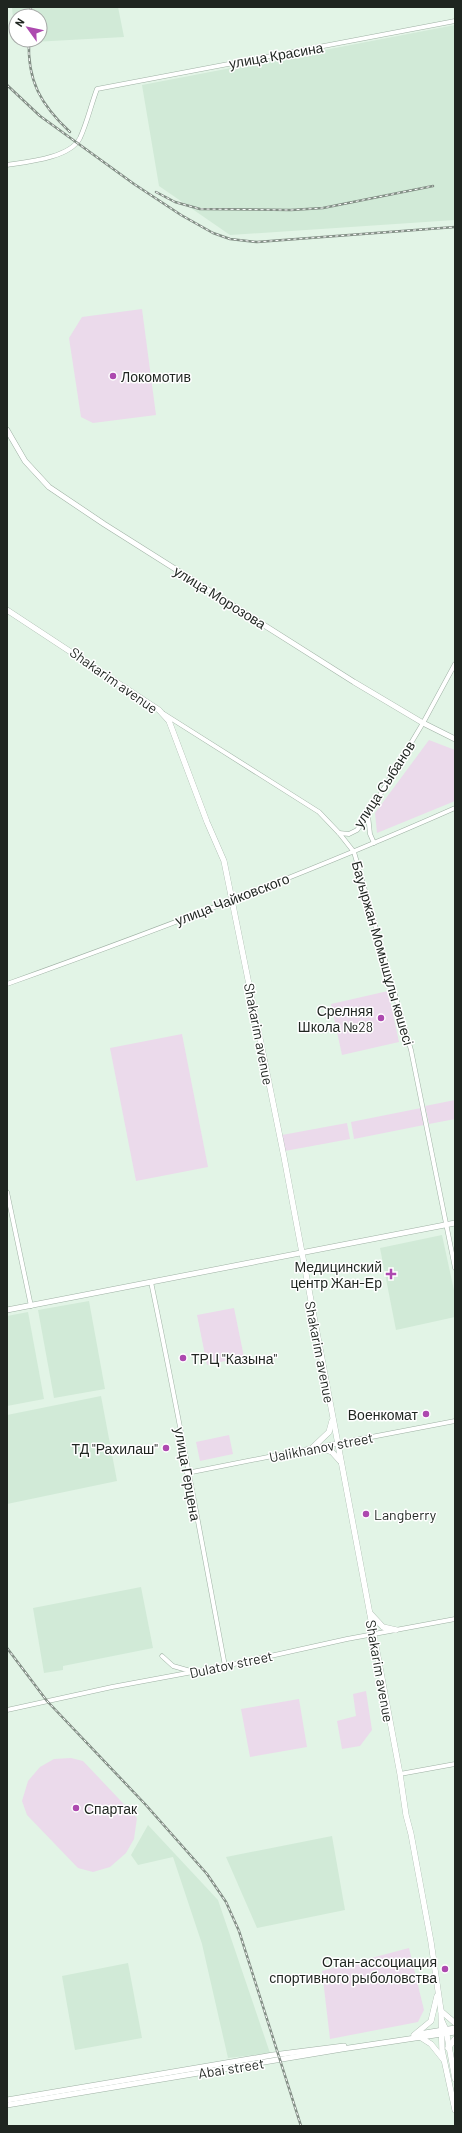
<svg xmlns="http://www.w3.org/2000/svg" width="462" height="2133" font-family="Barlow,sans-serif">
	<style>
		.built { fill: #d1ead7; fill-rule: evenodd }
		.green { fill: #ebdaeb }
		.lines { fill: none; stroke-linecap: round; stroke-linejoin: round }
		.tertiary-casing { stroke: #9fb1a4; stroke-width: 5 }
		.secondary-casing { stroke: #9fb1a4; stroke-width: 6 }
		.primary-casing { stroke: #9fb1a4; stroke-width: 6 }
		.tertiary { stroke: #fff; stroke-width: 4 }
		.secondary { stroke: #fff; stroke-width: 5 }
		.primary { stroke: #fff; stroke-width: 5.5 }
		.rail-casing { stroke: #838f86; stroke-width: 2.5 }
		.rail { stroke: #fff; stroke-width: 1; stroke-dasharray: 3; stroke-linecap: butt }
		.poi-dot { fill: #ad49af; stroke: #fff; stroke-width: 1.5 }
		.labels { text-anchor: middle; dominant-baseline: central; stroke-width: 3; stroke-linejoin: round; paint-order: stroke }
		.street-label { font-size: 14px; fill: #1f2520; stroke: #fff }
		.poi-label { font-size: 14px; fill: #1f2520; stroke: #fff; text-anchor: end }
	</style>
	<rect width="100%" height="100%" fill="#e2f4e6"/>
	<!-- built -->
	<g class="built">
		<path d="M12,7H118L124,37L15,43ZM16,16H40V40H16Z"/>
		<polygon points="455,25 455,220 230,235 159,186 142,85"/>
		<polygon points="442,1235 455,1295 455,1317 396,1330 380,1248"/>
		<polygon points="89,1301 105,1389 54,1398 38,1310"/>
		<polygon points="28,1312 44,1399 7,1406 7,1316"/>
		<polygon points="101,1396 117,1481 7,1504 7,1415"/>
		<polygon points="141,1587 153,1648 63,1666 63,1670 44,1673 33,1608"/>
		<polygon points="148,1825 218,1900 270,2053 228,2058 202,1944 173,1857 138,1865 131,1855"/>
		<polygon points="332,1836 345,1910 257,1928 226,1857"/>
		<polygon points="128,1963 142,2038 75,2050 62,1976"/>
	</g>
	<!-- green -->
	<g class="green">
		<polygon points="142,309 156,415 93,423 81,417 69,338 82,317"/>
		<polygon points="429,740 455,750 455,801 377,833 375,813"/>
		<polygon points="388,991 399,1042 342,1055 331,1004"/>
		<polygon points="182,1034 208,1167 136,1181 110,1048"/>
		<polygon points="455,1100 455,1119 429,1124 425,1106"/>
		<polygon points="421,1108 424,1125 354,1139 351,1122"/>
		<polygon points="347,1123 350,1139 285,1151 282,1135"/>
		<polygon points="234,1308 244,1357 207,1365 197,1315"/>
		<polygon points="229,1435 233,1454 200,1461 196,1442"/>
		<polygon points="366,1691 372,1730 360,1746 342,1749 337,1721 356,1716 353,1694"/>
		<polygon points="299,1699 307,1747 250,1757 241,1709"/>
		<polygon points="71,1758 83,1761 137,1818 134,1839 126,1853 110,1867 93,1872 78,1868 27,1815 22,1801 28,1781 40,1767 54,1759"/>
		<polygon points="409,1948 424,2010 418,2022 330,2039 322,1971"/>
	</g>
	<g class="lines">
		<!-- tertiary casing -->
		<g class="tertiary-casing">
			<g id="tertiary">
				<path d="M7,165C27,162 70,158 80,138C87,123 91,105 97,89L455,21"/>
				<polyline points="164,714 319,812 339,833 354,852 411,1050 455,1268"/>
				<polyline points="368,815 370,834 374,843"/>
				<polyline points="339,833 349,834 357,830 368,815 423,723 455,664"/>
				<path d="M7,984C158,930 308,873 455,808"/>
				<polyline points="7,1192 31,1306"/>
				<path d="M151,1282C178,1410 201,1538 225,1666"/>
				<polyline points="319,1447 455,1421"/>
				<polyline points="187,1473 313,1448"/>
				<polyline points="162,1656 173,1666 194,1672"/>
				<polyline points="7,1710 112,1687 225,1666 347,1639 455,1619"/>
				<polyline points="400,1774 455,1764"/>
			</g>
		</g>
		<!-- secondary casing -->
		<g class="secondary-casing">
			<g id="secondary">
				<polyline points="7,430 25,461 49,487 104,524 354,682 423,723 455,739"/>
				<polyline points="7,1310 455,1223"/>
				<polyline points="419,2034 455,2028"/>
				<polyline points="7,2100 273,2055 344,2046"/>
				<polyline points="7,2105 342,2049 455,2032"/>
			</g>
		</g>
		<!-- primary casing -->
		<g class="primary-casing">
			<g id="primary">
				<polyline points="7,610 159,710 169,721 207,822 224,861 284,1157 400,1774 406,1815 411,1834 431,1942 441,2011 442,2050 455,2110"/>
				<polyline points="319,1447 332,1452 340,1461"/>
				<polyline points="311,1449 329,1432 332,1421"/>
				<polyline points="370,1613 383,1627 396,1630"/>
				<polyline points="441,2011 455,2023"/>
				<polyline points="442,2021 446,2030 455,2079"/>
				<polyline points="414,2035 431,2021 437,1996"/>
				<polyline points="420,2037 431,2044 443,2059"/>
				<polyline points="448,2048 455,2039"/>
			</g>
		</g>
		<!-- tertiary -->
		<use href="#tertiary" class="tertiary"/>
		<!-- secondary -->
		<use href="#secondary" class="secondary"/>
		<!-- primary -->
		<use href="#primary" class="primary"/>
		<!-- rail casing -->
		<g class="rail-casing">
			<g id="rail">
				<polyline points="30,16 31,7"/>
				<path d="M29,40C27,81 41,105 70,132"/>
				<polyline points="7,85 40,116 134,184 181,215 213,233 230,239 257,242 455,227"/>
				<polyline points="156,192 175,202 200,209 291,210 323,208 433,186"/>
				<polyline points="7,1648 47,1701 145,1804 207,1874 226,1902 239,1931 301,2126"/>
			</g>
		</g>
		<!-- rail -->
		<use href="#rail" class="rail"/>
	</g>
	<!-- markers -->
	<g class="poi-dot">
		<circle cx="113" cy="376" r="4"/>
		<circle cx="381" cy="1018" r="4"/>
		<path d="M389 1268h4v4h4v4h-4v4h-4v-4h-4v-4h4z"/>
		<circle cx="183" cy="1358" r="4"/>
		<circle cx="426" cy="1414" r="4"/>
		<circle cx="166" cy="1448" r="4"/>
		<circle cx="366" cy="1514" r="4"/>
		<circle cx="76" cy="1808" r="4"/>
		<circle cx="445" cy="1969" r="4"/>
	</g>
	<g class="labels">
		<!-- street labels -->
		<g class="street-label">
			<text transform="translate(276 55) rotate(-10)">улица Красина</text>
			<text transform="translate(220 597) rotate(32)">улица Морозова</text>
			<text transform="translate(114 680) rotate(35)">Shakarim avenue</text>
			<text transform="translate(384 784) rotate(-57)">улица Сыбанов</text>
			<text transform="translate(232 899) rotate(-21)">улица Чайковского</text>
			<text transform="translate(383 953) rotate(74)">Бауыржан Момышұлы көшесі</text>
			<text transform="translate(259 1034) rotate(79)">Shakarim avenue</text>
			<text transform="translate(320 1352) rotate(79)">Shakarim avenue</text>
			<text transform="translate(321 1447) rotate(-11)">Ualikhanov street</text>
			<text transform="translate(188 1474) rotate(80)">улица Герцена</text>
			<text transform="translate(231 1664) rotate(-12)">Dulatov street</text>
			<text transform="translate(380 1671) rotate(80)">Shakarim avenue</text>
			<text transform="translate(231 2068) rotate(-9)">Abai street</text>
		</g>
		<!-- poi labels -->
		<g class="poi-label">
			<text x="121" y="376" text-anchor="start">Локомотив</text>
			<text x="373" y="1010">Срелняя<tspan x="373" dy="16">Школа №28</tspan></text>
			<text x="382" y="1266">Медицинский<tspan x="382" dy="16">центр Жан-Ер</tspan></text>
			<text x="191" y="1358" text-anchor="start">ТРЦ "Казына"</text>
			<text x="418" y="1414">Военкомат</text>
			<text x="158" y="1448">ТД "Рахилаш"</text>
			<text x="374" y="1514" text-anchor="start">Langberry</text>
			<text x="84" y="1808" text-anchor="start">Спартак</text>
			<text x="437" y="1961">Отан-ассоциация<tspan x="437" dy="16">спортивного рыболовства</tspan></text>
		</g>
	</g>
	<!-- border -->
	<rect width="462" height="2133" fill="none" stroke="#1f2520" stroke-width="16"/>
	<!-- north arrow -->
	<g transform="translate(28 28) rotate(303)"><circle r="19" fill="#ffffff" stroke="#a5a8a6"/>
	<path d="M0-3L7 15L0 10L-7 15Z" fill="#ad49af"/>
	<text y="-6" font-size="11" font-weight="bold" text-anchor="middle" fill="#1f2520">N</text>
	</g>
</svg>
